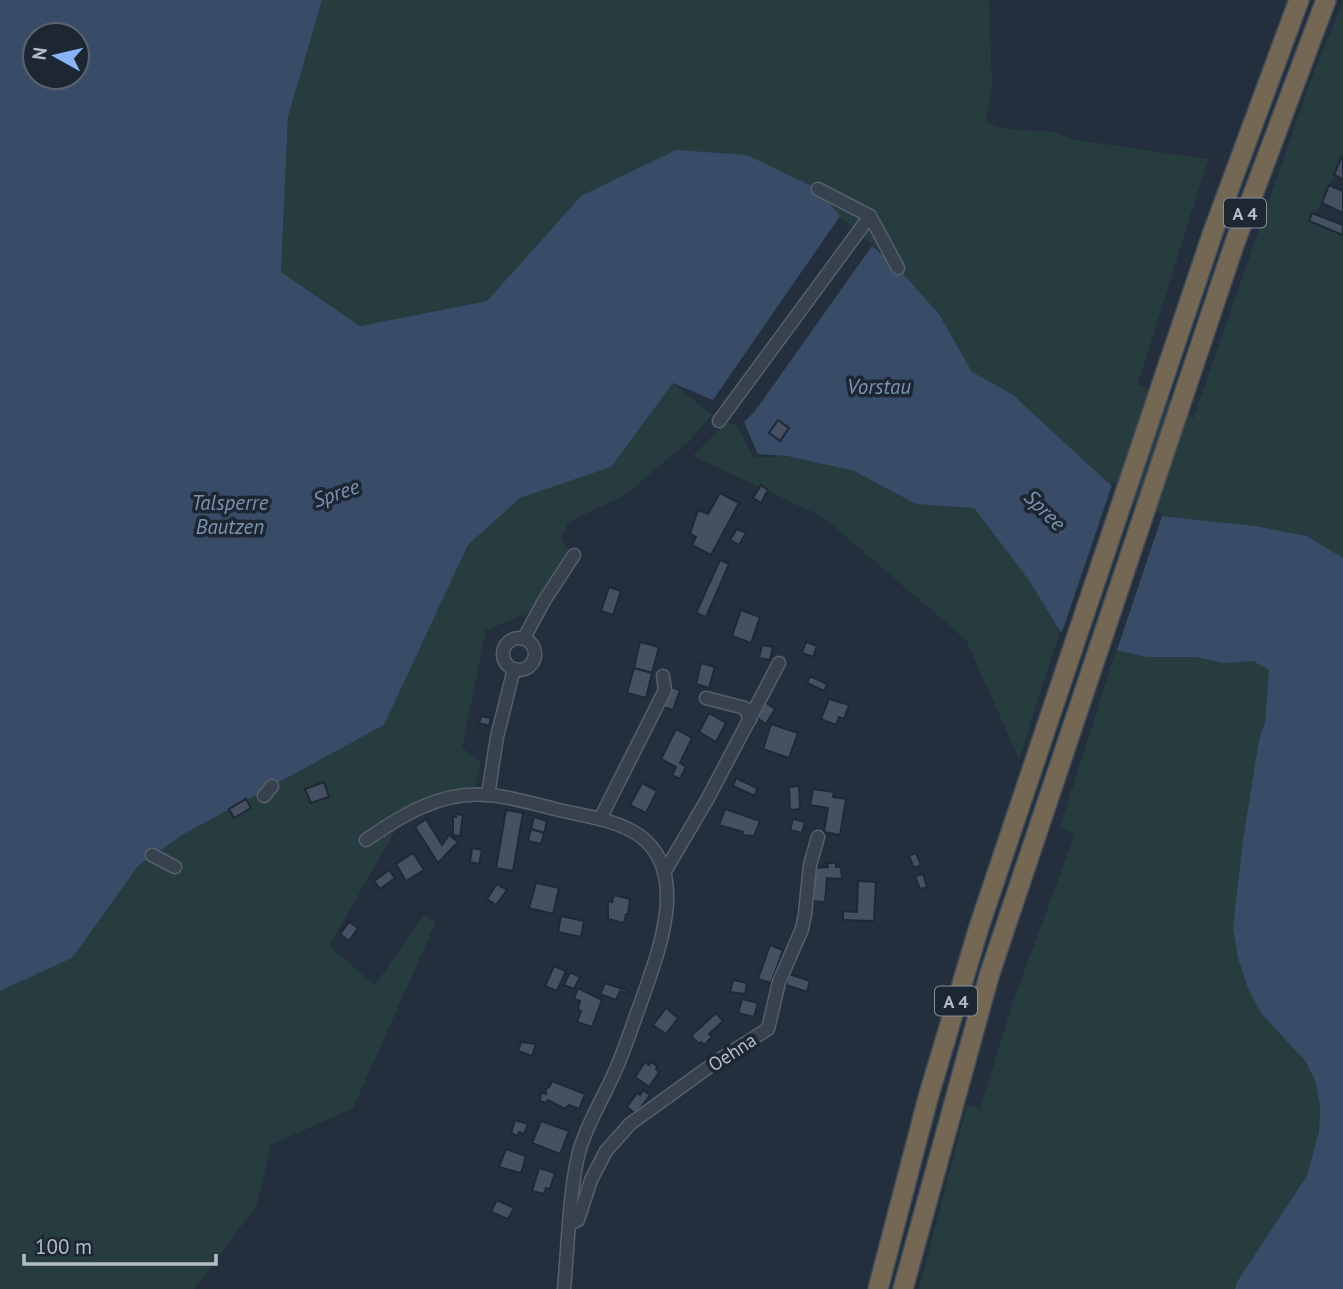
<svg xmlns="http://www.w3.org/2000/svg" width="1343" height="1289" font-family="'PT Sans',sans-serif">
	<style>
		.green { fill: #263c3f }
		.water { fill: #394c67; fill-rule: evenodd }
		.pier { fill: #242f3e }
		.building { fill: #455162; stroke: #1f2835; stroke-width: 2 }
		.lines { fill: none; stroke-linecap: round; stroke-linejoin: round }
		.minor-casing { stroke: #565f6c; stroke-width: 15 }
		.highway-casing { stroke: #434c59; stroke-width: 22 }
		.minor { stroke: #38414e; stroke-width: 12 }
		.highway { stroke: #746855; stroke-width: 19 }
		.labels { text-anchor: middle; dominant-baseline: central; stroke-width: 7; stroke-linejoin: round; paint-order: stroke }
		.shield { fill: #1d2633; stroke: #878f9c; stroke-width: 2 }
		.shield-label { font-size: 18px; font-weight: bold; fill: #b4bcc9 }
		.street-label { font-size: 19px; fill: #b4bcc9; stroke: #1d2633 }
		.water-label { font-size: 21px; font-style: italic; fill: #7c92b1; stroke: #1d2633 }
	</style>
	<rect width="100%" height="100%" fill="#242f3e"/>
	<!-- green -->
	<g class="green">
		<path d="M322,0H989L992,85L986,122C1013,137 1047,124 1070,139L1208,159L1138,384L1180,406L1193,419L1311,80L1343,2V154L1322,203L1309,220L1343,235V558L1307,536L1255,526L1142,514L1012,394L972,372L939,314L898,268L840,216L818,189L581,196L487,301L360,326L281,272L288,117Z"/>
		<polygon points="673,383 712,415 688,442 625,495 569,522 561,537 570,554 531,612 486,630 462,748 481,762 475,786 408,808 329,946 375,985 424,915 436,922 353,1108 271,1145 257,1205 194,1289 0,1289 0,991 72,958 138,866 184,834 384,725 468,545 520,498 611,467"/>
		<polygon points="727,422 737,426 754,458 787,456 854,471 916,504 974,508 1028,579 1060,631 1019,759 966,640 823,517 693,456"/>
		<path d="M1116,650L1147,657H1195L1224,663L1254,661L1269,670L1265,722L1259,740L1289,1042C1298,1054 1307,1064 1314,1078C1325,1102 1318,1155 1306,1178C1287,1214 1260,1249 1237,1282L1235,1289H919L967,1105L980,1109L1013,1002L1075,834L1060,828Z"/>
	</g>
	<!-- water -->
	<g class="water">
		<path d="M0,0H322L288,117L281,272L360,326L487,301L581,196L676,150L747,155L818,189L840,216L713,400L673,383L611,467L520,498L468,545L384,725L184,834L138,866L72,958L0,991ZM35,35H77V77H35Z"/>
		<polygon points="872,246 898,268 939,314 972,372 1012,394 1142,514 1255,526 1307,536 1343,558 1343,1289 1235,1289 1237,1282 1307,1176 1319,1131 1320,1106 1315,1080 1305,1061 1261,1013 1248,988 1238,958 1233,927 1243,840 1259,740 1265,722 1269,670 1253,661 1224,663 1195,657 1147,657 1098,646 1060,631 1028,579 974,508 916,504 854,471 787,456 758,454 744,422 755,411"/>
	</g>
	<!-- pier -->
	<polygon class="pier" points="1113,482 1144,511 1163,513 1116,653 1096,649 1061,635"/>
	<!-- building -->
	<g class="building">
		<polygon points="1341,158 1343,159 1343,179 1334,175"/>
		<polygon points="1329,185 1343,191 1343,213 1322,203"/>
		<polygon points="1312,213 1343,225 1343,235 1309,221"/>
		<polygon points="778,420 789,428 780,441 769,433"/>
		<polygon points="761,485 768,490 761,503 753,498"/>
		<polygon points="720,493 739,503 711,555 692,545 696,537 690,534 698,510 708,514"/>
		<polygon points="737,529 746,533 739,545 730,540"/>
		<polygon points="720,560 729,564 706,617 696,613"/>
		<polygon points="609,587 621,591 613,615 601,611"/>
		<polygon points="741,610 760,617 751,643 732,636"/>
		<polygon points="640,642 659,647 652,673 634,668"/>
		<polygon points="806,642 817,646 813,657 802,653"/>
		<polygon points="762,645 773,647 770,660 759,658"/>
		<polygon points="701,663 715,667 709,688 696,684"/>
		<polygon points="634,668 652,673 646,698 627,693"/>
		<polygon points="810,676 827,684 824,691 807,683"/>
		<polygon points="670,687 680,690 673,710 663,707"/>
		<polygon points="829,699 849,705 844,719 839,717 836,725 821,719"/>
		<polygon points="765,702 775,709 766,724 756,717"/>
		<polygon points="709,713 726,723 716,742 699,732"/>
		<polygon points="481,716 491,718 489,726 479,723"/>
		<polygon points="771,724 798,733 789,758 763,749"/>
		<polygon points="676,729 692,738 680,763 686,767 680,779 672,775 676,767 661,759"/>
		<polygon points="736,778 757,788 755,796 733,786"/>
		<polygon points="324,782 329,797 311,803 305,789"/>
		<polygon points="642,783 657,791 646,813 630,805"/>
		<polygon points="799,786 800,809 790,810 789,787"/>
		<polygon points="813,789 834,792 833,797 846,799 840,835 824,832 828,808 810,805"/>
		<polygon points="246,799 251,808 234,818 229,809"/>
		<polygon points="725,809 760,821 754,836 742,835 743,832 719,825"/>
		<polygon points="506,810 523,813 513,871 496,868"/>
		<polygon points="456,814 463,815 460,836 453,835 453,817 456,817"/>
		<polygon points="534,817 547,821 544,833 531,829"/>
		<polygon points="426,819 442,845 449,835 458,842 438,863 415,827"/>
		<polygon points="793,819 805,822 802,833 790,830"/>
		<polygon points="531,829 544,833 541,844 528,841"/>
		<polygon points="472,848 482,850 479,864 470,862"/>
		<polygon points="413,853 424,870 406,881 396,864"/>
		<polygon points="916,853 921,865 914,868 909,856"/>
		<polygon points="827,863 836,863 836,867 841,867 842,879 827,878 825,902 810,901 813,868 828,867"/>
		<polygon points="389,870 395,878 380,889 374,881"/>
		<polygon points="923,874 927,887 920,889 915,876"/>
		<polygon points="858,881 876,882 874,921 843,920 843,911 857,912"/>
		<polygon points="536,883 559,888 553,914 529,908"/>
		<polygon points="497,884 507,890 496,905 487,899"/>
		<polygon points="614,895 630,899 628,914 626,914 624,923 608,919 608,901 612,902"/>
		<polygon points="561,916 584,921 581,937 558,932"/>
		<polygon points="349,922 358,928 349,941 340,934"/>
		<polygon points="770,945 783,950 771,983 758,979"/>
		<polygon points="554,966 566,971 557,991 545,986"/>
		<polygon points="570,972 580,977 574,989 564,985"/>
		<polygon points="789,974 810,981 807,992 786,985"/>
		<polygon points="733,980 747,983 745,994 730,992"/>
		<polygon points="605,983 629,991 627,993 620,991 616,1000 600,994"/>
		<polygon points="578,988 602,1000 592,1027 577,1022 581,1011 578,1009 580,1001 574,999"/>
		<polygon points="742,999 758,1003 754,1017 738,1013"/>
		<polygon points="666,1008 678,1018 666,1034 653,1025"/>
		<polygon points="716,1013 723,1021 709,1034 712,1037 704,1045 701,1042 699,1044 691,1036"/>
		<polygon points="521,1042 536,1044 532,1056 518,1051"/>
		<polygon points="645,1062 649,1065 651,1062 658,1067 656,1069 659,1072 649,1087 635,1077"/>
		<polygon points="552,1081 585,1094 579,1109 569,1105 565,1109 548,1100 546,1103 540,1101 541,1092 546,1094 546,1089 549,1087"/>
		<polygon points="643,1090 650,1095 636,1114 627,1107 637,1093 640,1095"/>
		<polygon points="515,1120 528,1124 524,1134 519,1132 518,1136 511,1133"/>
		<polygon points="541,1121 569,1131 560,1154 532,1143"/>
		<polygon points="506,1149 526,1156 521,1173 499,1167"/>
		<polygon points="539,1168 555,1173 550,1189 546,1188 544,1194 532,1191"/>
		<polygon points="497,1200 514,1208 508,1219 491,1212"/>
	</g>
	<g class="lines">
		<!-- minor casing -->
		<g class="minor-casing">
			<g id="minor">
				<polyline points="818,189 870,216 898,268"/>
				<polyline points="719,421 870,216"/>
				<circle cx="519" cy="654" r="16"/>
				<polyline points="524,638 544,601 574,555"/>
				<polyline points="706,698 745,708 750,720"/>
				<polyline points="488,795 497,737 514,669"/>
				<polyline points="264,796 272,786"/>
				<polyline points="600,819 665,690 663,676"/>
				<path d="M366,840C402,815 441,791 487,795C510,796 533,804 555,809C583,816 616,819 640,836C692,874 656,958 640,1005C632,1026 625,1049 616,1069C604,1097 587,1123 579,1152C569,1192 568,1247 564,1289"/>
				<polyline points="152,855 175,867"/>
				<polyline points="664,873 708,798 779,663"/>
				<polyline points="571,1223 578,1220 591,1180 606,1151 630,1124 720,1059 768,1029 779,982 802,929 805,914 810,865 818,837"/>
			</g>
		</g>
		<!-- highway casing -->
		<g class="highway-casing">
			<g id="highway">
				<polyline points="878,1289 928,1098 979,927 1213,232 1299,0"/>
				<polyline points="903,1289 989,976 1234,245 1326,0"/>
			</g>
		</g>
		<!-- minor -->
		<use href="#minor" class="minor"/>
		<!-- highway -->
		<use href="#highway" class="highway"/>
	</g>
	<g class="labels">
		<!-- shield labels -->
		<g class="shield">
			<rect x="1224" y="198.5" width="42" height="29" rx="5"/>
			<rect x="935" y="986.5" width="42" height="29" rx="5"/>
		</g>
		<g class="shield-label">
			<text x="1245" y="213">A 4</text>
			<text x="956" y="1001">A 4</text>
		</g>
		<!-- street labels -->
		<g class="street-label">
			<text transform="translate(732 1052) rotate(-33)">Oehna</text>
		</g>
		<!-- water labels -->
		<g class="water-label">
			<text x="879" y="386">Vorstau</text>
			<text transform="translate(336 493) rotate(-19)">Spree</text>
			<text x="230" y="502">Talsperre<tspan x="230" dy="24">Bautzen</tspan></text>
			<text transform="translate(1045 510) rotate(45)">Spree</text>
		</g>
	</g>
	<!-- north arrow -->
	<g transform="translate(56 56) rotate(278)"><circle r="33" fill="#1d2633" stroke="#59626f" stroke-width="2"/>
	<path d="M0-5L12 26L0 18L-12 26Z" fill="#8ab4f8"/>
	<text y="-10" font-size="19" font-weight="bold" text-anchor="middle" fill="#b4bcc9">N</text>
	</g>
	<!-- scale -->
	<path d="M24 1254v10h192v-10" fill="none" stroke="#b4bcc9" stroke-width="3.5"/>
	<text x="35" y="1254" font-size="21" fill="#b4bcc9" stroke="#1d2633" stroke-width="5" paint-order="stroke">100 m</text>
</svg>
